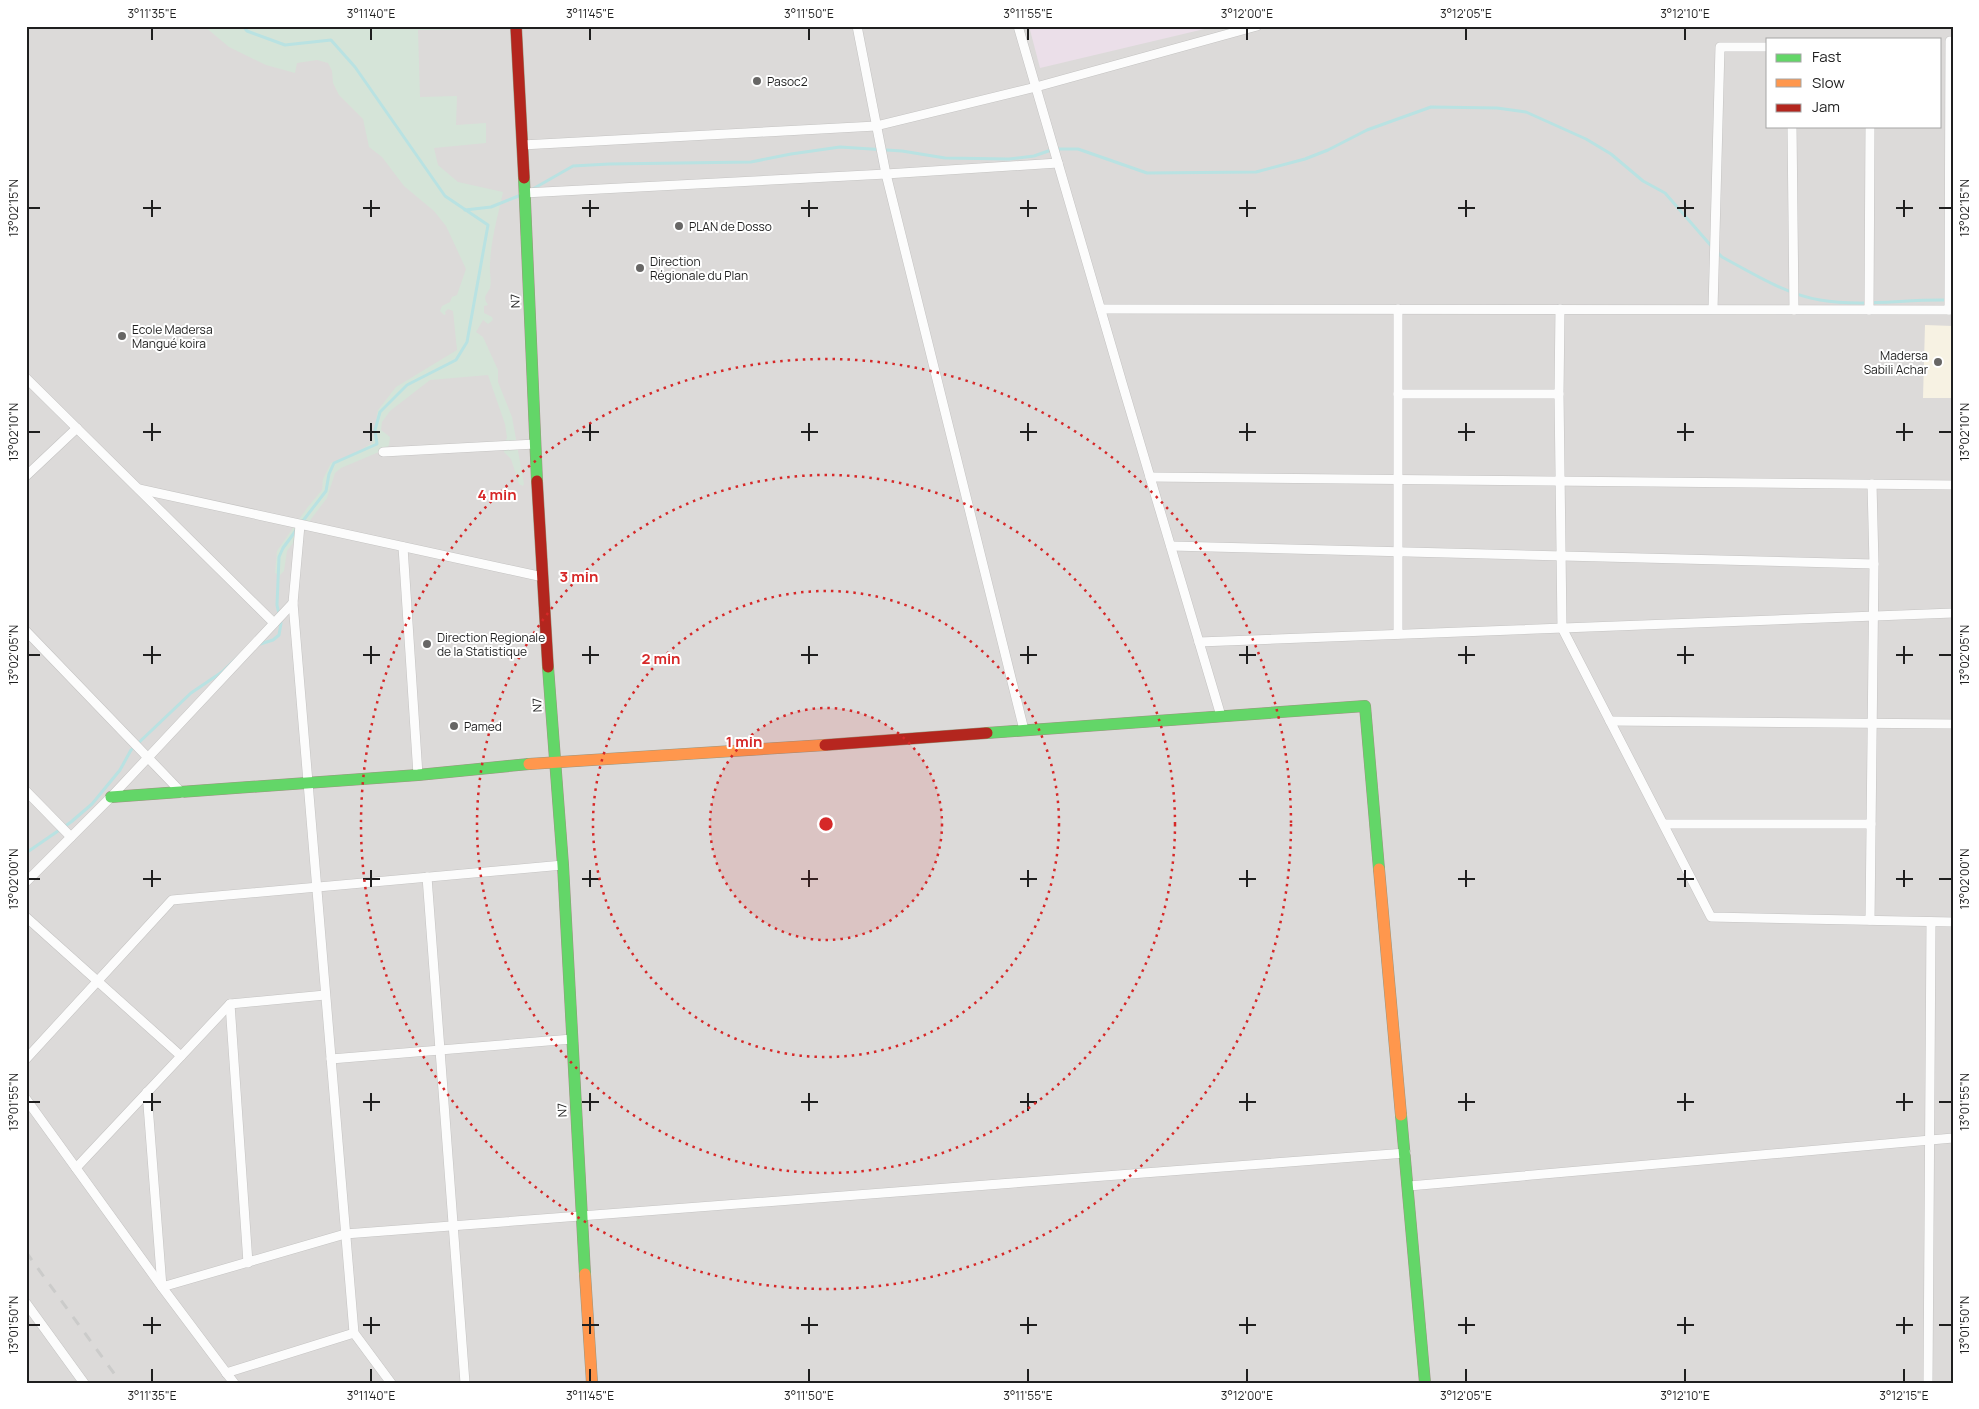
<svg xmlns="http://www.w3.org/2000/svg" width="1979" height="1409" font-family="Manrope,sans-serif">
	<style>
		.residential { fill: #dcdad9; fill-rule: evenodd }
		.industrial { fill: #ebdfe9 }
		.education { fill: #f7f2e3 }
		.wetland { fill: #d5e4d8 }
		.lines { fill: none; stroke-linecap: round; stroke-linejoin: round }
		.stream { stroke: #b9e2e2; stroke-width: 3 }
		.street-casing { stroke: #c4c3c2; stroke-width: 10 }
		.fast-casing { stroke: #99957e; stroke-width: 12 }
		.slow-casing { stroke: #99957e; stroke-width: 12 }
		.jam-casing { stroke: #99957e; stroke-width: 12 }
		.street { stroke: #fcfcfc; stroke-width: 9 }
		.fast { stroke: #63d668; stroke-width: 11 }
		.slow { stroke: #ff974d; stroke-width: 11 }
		.jam { stroke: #b3261e; stroke-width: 11 }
		.rail { stroke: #cbcbca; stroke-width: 3; stroke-dasharray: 10 10; stroke-linecap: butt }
		.ticks { fill: none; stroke: #1f1f1f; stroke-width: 2 }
		.ring { fill: none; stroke: #d62828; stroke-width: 2.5; stroke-dasharray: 2.5 5 }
		.poi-dot { fill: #676665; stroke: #fff; stroke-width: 2 }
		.labels { text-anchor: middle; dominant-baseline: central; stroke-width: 4; stroke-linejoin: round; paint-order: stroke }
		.poi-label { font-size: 12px; fill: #1f1f1f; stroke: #fff; text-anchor: start }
		.street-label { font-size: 12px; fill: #1f1f1f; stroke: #fff }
		.centre { fill: #d62828; stroke: #fff; stroke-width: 2.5 }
		.ring-label { font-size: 15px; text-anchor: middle; font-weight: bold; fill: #d62828; stroke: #fff; stroke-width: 4; stroke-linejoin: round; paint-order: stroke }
		.neatline { fill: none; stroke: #1f1f1f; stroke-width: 2 }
		.ticks-label { font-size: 12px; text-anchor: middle; fill: #1f1f1f }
	</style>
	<rect width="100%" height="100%" fill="#edeae8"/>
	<!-- residential -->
	<path class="residential" d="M26,26H1953V1383H26ZM1768,39H1940V126H1768Z"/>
	<!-- industrial -->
	<polygon class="industrial" points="1029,26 1217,26 1040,68"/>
	<!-- education -->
	<polygon class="education" points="1925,325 1953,326 1953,398 1923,398"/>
	<!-- wetland -->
	<path class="wetland" d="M204,26H485V29L418,30L420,97L457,96L456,125L486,123V143L434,148L438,165L458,182L503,192C498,216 491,239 490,264C489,271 492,281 490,288C487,295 482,296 488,305L484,306V313L492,317L493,320L488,324L483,320L476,332L483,337L498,370V382L512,417L524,484L523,486L519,484L511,459L504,452V443L507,438L505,424L488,375L430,380L390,411L382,422L381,430L390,437L389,445L386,449L341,468L335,473L327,498L287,551L284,571L280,575L275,573L277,551L307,508L322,490L323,479L331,463L356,453L372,443L378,410L396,387L457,350L453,311L448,309L445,312L446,314L444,315L440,311L442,306L450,302L452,297L457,295L466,269L446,226L434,211L404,186L382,157L369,147L363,119L339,95L333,83L332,71L328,63L317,60L297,63L295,73L266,65L229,47Z"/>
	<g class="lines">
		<!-- stream -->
		<g class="stream">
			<polyline points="243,26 247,31 285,45 331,40 355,67 445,196 488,225 467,342 456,360 407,385 380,412 375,430 377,444 334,463 329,474 326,491 302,522"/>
			<polyline points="531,190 573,166 609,164 751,162 791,154 840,147 902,151 945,158 1009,159 1034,156 1054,149 1078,149 1147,173 1256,172 1305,159 1328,150 1367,130 1431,107 1497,108 1526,112 1586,139 1611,154 1643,181 1665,193 1713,248"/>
			<polyline points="465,210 491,207 521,195"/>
			<path d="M1717,252L1722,257C1752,273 1787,295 1820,300C1862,307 1905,299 1947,300"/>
			<polyline points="257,645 273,640 279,635 281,623 277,605 279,557 283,548 297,529"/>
			<polyline points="26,853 71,822 92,804 120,770 131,750 191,693 222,672 247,648"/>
		</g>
		<!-- street casing -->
		<g class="street-casing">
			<g id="street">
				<polyline points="857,26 886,174 1024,730"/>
				<polyline points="1018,26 1123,386 1221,716"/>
				<polyline points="1792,126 1794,310"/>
				<polyline points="522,145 876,126 1036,87 1257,26"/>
				<polyline points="524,193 886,174 1058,163"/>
				<polyline points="1101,309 1953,310"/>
				<polyline points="1398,309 1398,634"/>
				<polyline points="1560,309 1559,394 1562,628 1711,917 1953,922"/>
				<polyline points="1713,309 1720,47 1768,47"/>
				<polyline points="1869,310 1870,126"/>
				<polyline points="1949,310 1950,41"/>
				<polyline points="26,378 274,623"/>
				<polyline points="1398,394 1559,394"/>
				<polyline points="383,452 535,444"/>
				<polyline points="26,476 77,428"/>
				<polyline points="1150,477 1953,485"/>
				<polyline points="139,489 543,577"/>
				<polyline points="300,525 293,603 354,1333 391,1383"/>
				<polyline points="1171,546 1874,564"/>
				<polyline points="403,547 418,775"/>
				<polyline points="26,631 182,793"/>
				<polyline points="1199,642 1953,613"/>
				<polyline points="1610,721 1953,724"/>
				<polyline points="26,791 71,837"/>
				<polyline points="1664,824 1871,824"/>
				<polyline points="427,877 465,1383"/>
				<polyline points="26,882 111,797 293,603"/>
				<polyline points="26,917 181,1056"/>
				<polyline points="1870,920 1874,564 1872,484"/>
				<polyline points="230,1004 248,1263"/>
				<polyline points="26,1059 172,900 563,865"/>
				<polyline points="331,1059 572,1039"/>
				<polyline points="147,1092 162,1287 345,1234 1406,1153"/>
				<polyline points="26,1099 162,1287 234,1383"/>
				<polyline points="76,1168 230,1004 325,995"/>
				<polyline points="1409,1186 1953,1138"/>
				<polyline points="26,1303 84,1383"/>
				<polyline points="226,1373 354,1333"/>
				<polyline points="1928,1383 1931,922"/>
			</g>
		</g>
		<!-- fast casing -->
		<g class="fast-casing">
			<g id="fast">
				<polyline points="524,178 537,481"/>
				<polyline points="548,667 563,865 585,1274"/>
				<polyline points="987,733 1365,706 1379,869"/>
				<polyline points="111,797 418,775 529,764"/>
				<polyline points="1401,1115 1425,1383"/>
			</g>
		</g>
		<!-- slow casing -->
		<g class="slow-casing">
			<g id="slow">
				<polyline points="529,764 825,745"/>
				<polyline points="1379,869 1401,1115"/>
				<polyline points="585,1274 592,1383"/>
			</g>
		</g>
		<!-- jam casing -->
		<g class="jam-casing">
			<g id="jam">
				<polyline points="516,26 524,178"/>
				<polyline points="537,481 548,667"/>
				<polyline points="825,745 987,733"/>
			</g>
		</g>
		<!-- street -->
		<use href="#street" class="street"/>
		<!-- fast -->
		<use href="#fast" class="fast"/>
		<!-- slow -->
		<use href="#slow" class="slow"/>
		<!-- jam -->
		<use href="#jam" class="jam"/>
		<!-- rail -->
		<polyline class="rail" points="26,1252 121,1383"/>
	</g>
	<!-- ticks -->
	<path class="ticks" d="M152,28V40M371,28V40M590,28V40M809,28V40M1028,28V40M1247,28V40M1466,28V40M1685,28V40M152,200V217M371,200V217M590,200V217M809,200V217M1028,200V217M1247,200V217M1466,200V217M1685,200V217M1904,200V217M28,208H40M143,208H161M363,208H380M582,208H599M801,208H818M1020,208H1037M1239,208H1256M1458,208H1475M1677,208H1694M1896,208H1913M1939,208H1952M152,423V441M371,423V441M590,423V441M809,423V441M1028,423V441M1247,423V441M1466,423V441M1685,423V441M1904,423V441M28,432H40M143,432H161M363,432H380M582,432H599M801,432H818M1020,432H1037M1239,432H1256M1458,432H1475M1677,432H1694M1896,432H1913M1939,432H1952M152,646V664M371,646V664M590,646V664M809,646V664M1028,646V664M1247,646V664M1466,646V664M1685,646V664M1904,646V664M28,655H40M143,655H161M363,655H380M582,655H599M801,655H818M1020,655H1037M1239,655H1256M1458,655H1475M1677,655H1694M1896,655H1913M1939,655H1952M152,870V887M371,870V887M590,870V887M809,870V887M1028,870V887M1247,870V887M1466,870V887M1685,870V887M1904,870V887M28,879H40M143,879H161M363,879H380M582,879H599M801,879H818M1020,879H1037M1239,879H1256M1458,879H1475M1677,879H1694M1896,879H1913M1939,879H1952M152,1093V1111M371,1093V1111M590,1093V1111M809,1093V1111M1028,1093V1111M1247,1093V1111M1466,1093V1111M1685,1093V1111M1904,1093V1111M28,1102H40M143,1102H161M363,1102H380M582,1102H599M801,1102H818M1020,1102H1037M1239,1102H1256M1458,1102H1475M1677,1102H1694M1896,1102H1913M1939,1102H1952M152,1317V1334M371,1317V1334M590,1317V1334M809,1317V1334M1028,1317V1334M1247,1317V1334M1466,1317V1334M1685,1317V1334M1904,1317V1334M28,1325H40M143,1325H161M363,1325H380M582,1325H599M801,1325H818M1020,1325H1037M1239,1325H1256M1458,1325H1475M1677,1325H1694M1896,1325H1913M1939,1325H1952M152,1369V1382M371,1369V1382M590,1369V1382M809,1369V1382M1028,1369V1382M1247,1369V1382M1466,1369V1382M1685,1369V1382M1904,1369V1382"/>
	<!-- distance rings -->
	<circle cx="826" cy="824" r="116" fill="#d62828" fill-opacity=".12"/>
	<g class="ring">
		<circle cx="826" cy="824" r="116"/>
		<circle cx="826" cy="824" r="233"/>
		<circle cx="826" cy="824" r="349"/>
		<circle cx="826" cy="824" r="465"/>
	</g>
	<!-- markers -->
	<g class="poi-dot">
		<circle cx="757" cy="81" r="5"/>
		<circle cx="679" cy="226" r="5"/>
		<circle cx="640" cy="268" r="5"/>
		<circle cx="122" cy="336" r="5"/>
		<circle cx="1938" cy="362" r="5"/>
		<circle cx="427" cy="644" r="5"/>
		<circle cx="454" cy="726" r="5"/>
	</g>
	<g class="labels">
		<!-- poi labels -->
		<g class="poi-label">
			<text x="767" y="81">Pasoc2</text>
			<text x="689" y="226">PLAN de Dosso</text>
			<text x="650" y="261">Direction<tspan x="650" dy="14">Régionale du Plan</tspan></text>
			<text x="132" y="329">Ecole Madersa<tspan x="132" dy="14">Mangué koira</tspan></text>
			<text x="1928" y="355" text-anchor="end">Madersa<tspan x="1928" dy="14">Sabili Achar</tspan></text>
			<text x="437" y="637">Direction Regionale<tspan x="437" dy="14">de la Statistique</tspan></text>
			<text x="464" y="726">Pamed</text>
		</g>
		<!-- street labels -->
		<g class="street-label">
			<text transform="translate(515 301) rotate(-92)">N7</text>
			<text transform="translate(537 705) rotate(-93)">N7</text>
			<text transform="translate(562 1110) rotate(-93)">N7</text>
		</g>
	</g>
	<circle cx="826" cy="824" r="8" class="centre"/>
	<g class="ring-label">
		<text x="497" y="500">4 min</text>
		<text x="579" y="582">3 min</text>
		<text x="661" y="664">2 min</text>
		<text x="744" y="747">1 min</text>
	</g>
	<!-- border -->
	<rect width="1979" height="1409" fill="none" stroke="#ffffff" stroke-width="55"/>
	<!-- legend -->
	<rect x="1766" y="38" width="175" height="90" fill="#ffffff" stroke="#a5a5a5"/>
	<rect x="1776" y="54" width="25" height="8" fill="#63d668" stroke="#a5a5a5"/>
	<text x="1812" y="62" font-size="15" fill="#1f1f1f">Fast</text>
	<rect x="1776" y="79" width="25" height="8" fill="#ff974d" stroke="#a5a5a5"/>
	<text x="1812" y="88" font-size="15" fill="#1f1f1f">Slow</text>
	<rect x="1776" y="104" width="25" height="8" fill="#b3261e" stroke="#a5a5a5"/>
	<text x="1812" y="112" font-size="15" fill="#1f1f1f">Jam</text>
	<rect x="28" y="28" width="1924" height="1354" class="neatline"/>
	<g class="ticks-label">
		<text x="152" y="18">3°11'35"E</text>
		<text x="371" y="18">3°11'40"E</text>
		<text x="590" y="18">3°11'45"E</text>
		<text x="809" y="18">3°11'50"E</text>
		<text x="1028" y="18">3°11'55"E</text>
		<text x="1247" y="18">3°12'00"E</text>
		<text x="1466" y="18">3°12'05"E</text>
		<text x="1685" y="18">3°12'10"E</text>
		<text transform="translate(14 208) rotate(-90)" y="4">13°02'15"N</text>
		<text transform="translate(1965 208) rotate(-90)" y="4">13°02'15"N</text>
		<text transform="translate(14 432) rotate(-90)" y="4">13°02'10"N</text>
		<text transform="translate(1965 432) rotate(-90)" y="4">13°02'10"N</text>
		<text transform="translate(14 655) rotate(-90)" y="4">13°02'05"N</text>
		<text transform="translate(1965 655) rotate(-90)" y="4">13°02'05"N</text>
		<text transform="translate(14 879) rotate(-90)" y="4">13°02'00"N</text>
		<text transform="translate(1965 879) rotate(-90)" y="4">13°02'00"N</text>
		<text transform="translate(14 1102) rotate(-90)" y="4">13°01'55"N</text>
		<text transform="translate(1965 1102) rotate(-90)" y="4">13°01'55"N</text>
		<text transform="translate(14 1325) rotate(-90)" y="4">13°01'50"N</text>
		<text transform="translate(1965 1325) rotate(-90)" y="4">13°01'50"N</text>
		<text x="152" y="1400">3°11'35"E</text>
		<text x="371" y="1400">3°11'40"E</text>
		<text x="590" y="1400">3°11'45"E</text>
		<text x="809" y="1400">3°11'50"E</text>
		<text x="1028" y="1400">3°11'55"E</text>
		<text x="1247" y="1400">3°12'00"E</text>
		<text x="1466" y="1400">3°12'05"E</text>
		<text x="1685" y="1400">3°12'10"E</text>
		<text x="1904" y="1400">3°12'15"E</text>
	</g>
</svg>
